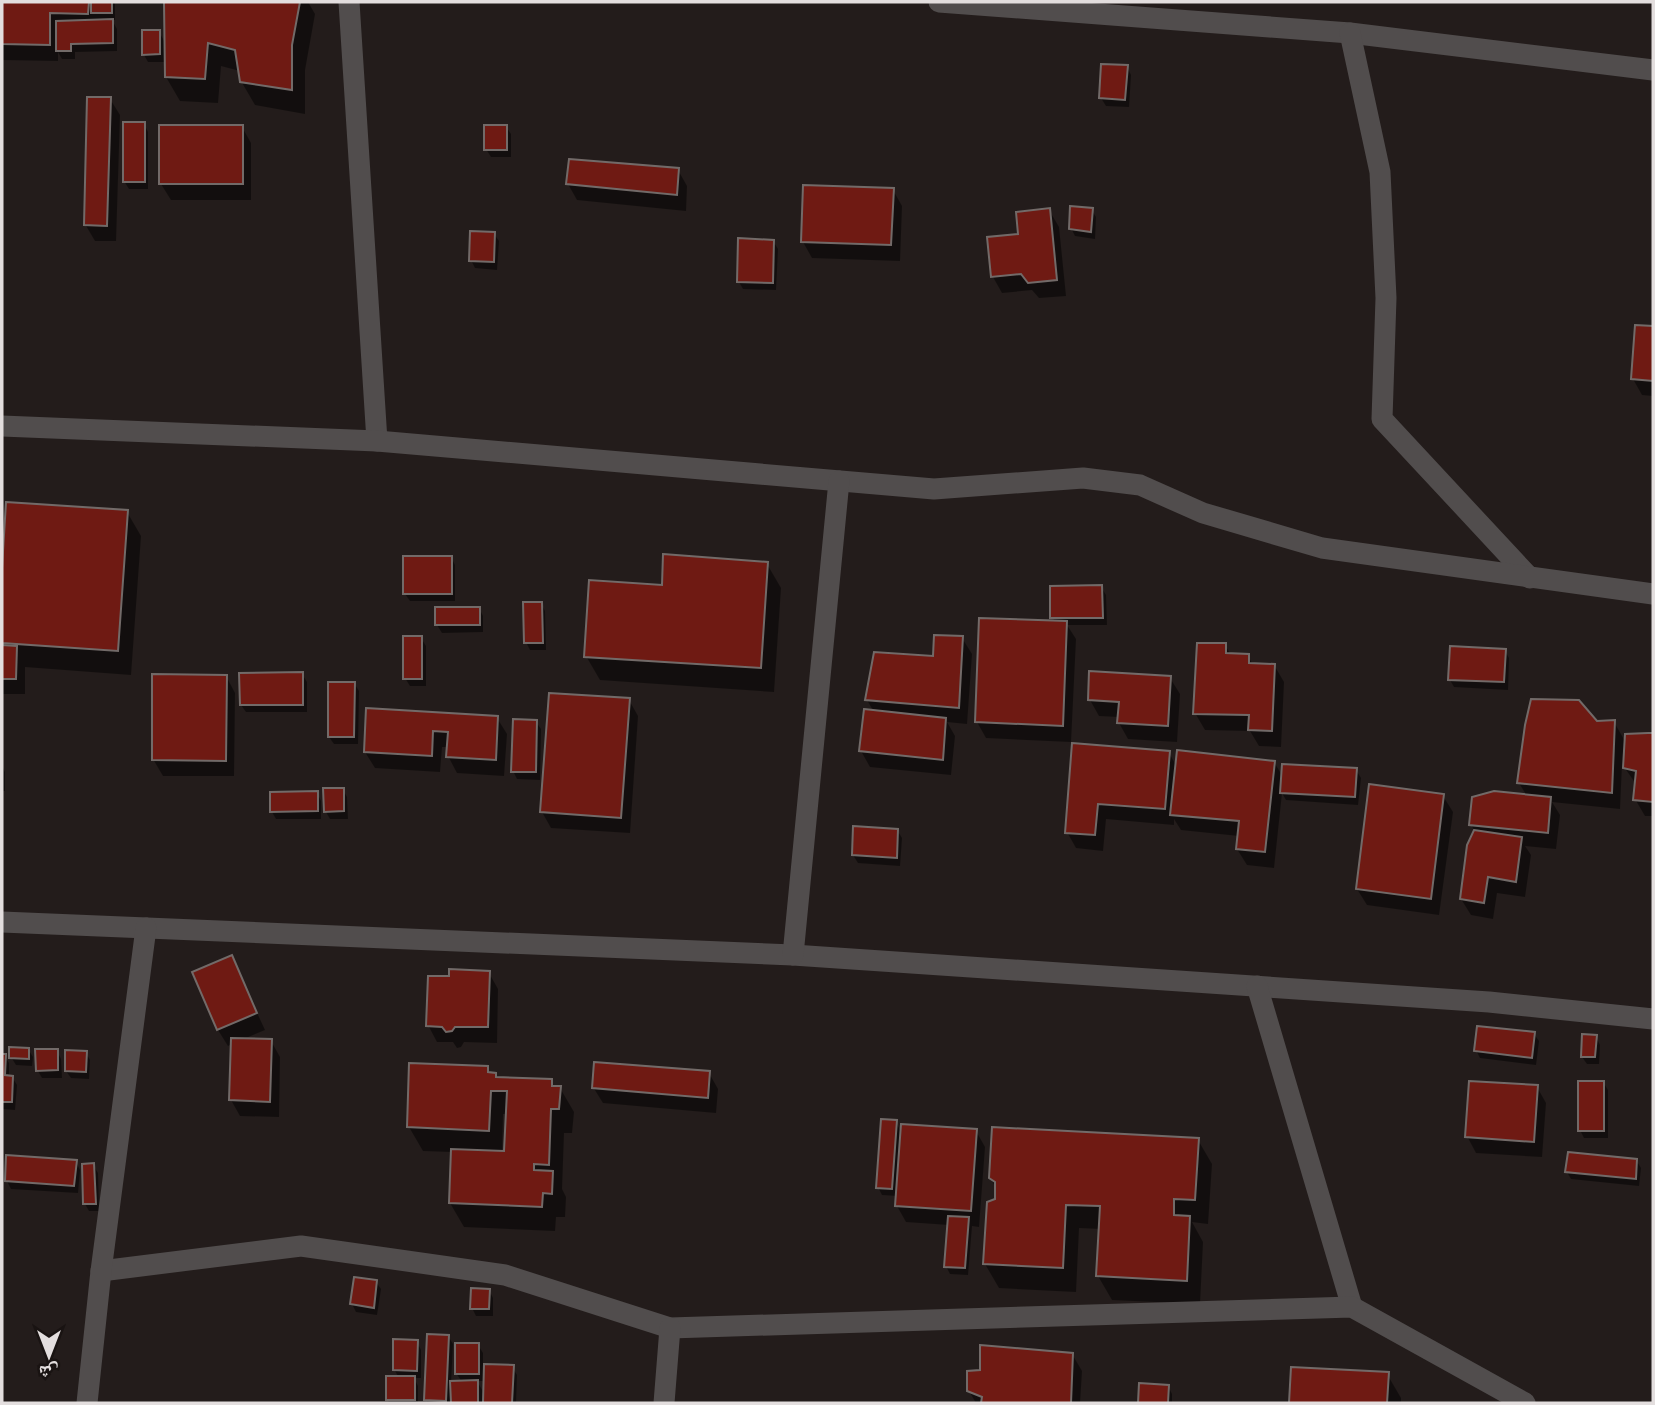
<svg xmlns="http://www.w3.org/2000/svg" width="1655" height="1405" font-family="'Nunito Sans','Noto Naskh Arabic',sans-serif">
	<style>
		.shadow { fill: #0007; fill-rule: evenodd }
		.building { fill: #6f1a13; stroke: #726a68; stroke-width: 2 }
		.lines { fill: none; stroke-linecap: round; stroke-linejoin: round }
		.minor { stroke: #514d4d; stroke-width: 21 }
	</style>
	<rect width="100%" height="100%" fill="#231c1b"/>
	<!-- shadow -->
	<g class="shadow">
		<polygon points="6,2 115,2 115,20 112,20 117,29 117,51 75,52 75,59 62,59 58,52 58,61 2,60 2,3"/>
		<polygon points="166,2 308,2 315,14 305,70 305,114 255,105 241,81 240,71 221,66 218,103 180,101 166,77 166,62 148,62 144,55 159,32 166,44"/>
		<polygon points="1127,67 1131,75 1129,107 1106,106 1101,98"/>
		<polygon points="110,99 120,115 116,241 95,241 85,224"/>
		<polygon points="144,124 148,132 148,189 129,189 124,181"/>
		<polygon points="242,127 251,143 251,200 171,200 161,184"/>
		<polygon points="506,127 511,134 511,157 491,157 486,149"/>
		<polygon points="678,170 687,186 686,211 577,200 568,184"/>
		<polygon points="893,190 902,206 900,261 812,258 803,242"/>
		<polygon points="1091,209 1096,217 1095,239 1075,236 1071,228"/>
		<polygon points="1049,210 1059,227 1066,296 1039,298 1032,290 1002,293 993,277 1020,235"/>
		<polygon points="494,234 499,241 497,270 475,268 471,260"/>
		<polygon points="773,241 778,249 776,290 743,289 739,282"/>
		<polygon points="1636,327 1653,328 1653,396 1642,395 1633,379"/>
		<polygon points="8,504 127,512 141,536 131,675 25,667 25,694 2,694 2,719 2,593"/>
		<polygon points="451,557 455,565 455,601 410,601 405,594"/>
		<polygon points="767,564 781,588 774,692 600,680 586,656 664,587"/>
		<polygon points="1101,587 1106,595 1107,625 1067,625 1076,639 1071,742 986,738 977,722 1056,623 1052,617"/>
		<polygon points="541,604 545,611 546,650 530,650 526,642"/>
		<polygon points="479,608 483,616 483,632 442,633 437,625"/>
		<polygon points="421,638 426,646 426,686 410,686 405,678"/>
		<polygon points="962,638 972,654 967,724 947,722 955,736 951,775 870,767 861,751 874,712 867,700"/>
		<polygon points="1225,645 1231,655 1248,656 1253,665 1274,665 1284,682 1281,747 1259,746 1250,731 1205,730 1195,713"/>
		<polygon points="1505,651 1509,658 1508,690 1454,687 1450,680"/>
		<polygon points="302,674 307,682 307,712 246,712 241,705"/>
		<polygon points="226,676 235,693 234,776 163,776 153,759"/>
		<polygon points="1170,678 1180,694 1177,742 1128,739 1119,723 1119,717 1099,716 1090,700"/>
		<polygon points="354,683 359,691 358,744 334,744 329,737"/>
		<polygon points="629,700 638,716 630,833 551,828 542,812"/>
		<polygon points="368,710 497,718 507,734 504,776 457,773 448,756 449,747 442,747 440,772 375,768 365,752"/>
		<polygon points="536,722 541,729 540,780 517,779 513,771"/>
		<polygon points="1614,722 1626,743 1627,736 1653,735 1653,816 1645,816 1635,799 1636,784 1622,764 1620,809 1552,802 1560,815 1556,849 1525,846 1531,855 1525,897 1497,893 1493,919 1471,915 1461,899 1475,832 1471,824 1527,796 1519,783 1596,723"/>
		<polygon points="1073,745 1169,753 1177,767 1274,762 1283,777 1356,770 1361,778 1358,805 1286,800 1282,793 1274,868 1247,865 1237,849 1239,836 1181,830 1174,819 1174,825 1106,819 1103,851 1076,848 1067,832"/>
		<polygon points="2,766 5,772 5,791 2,791"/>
		<polygon points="343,790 347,797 348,819 330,819 326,812"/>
		<polygon points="317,793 321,801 321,819 276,819 272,812"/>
		<polygon points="1443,796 1453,812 1439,915 1367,905 1357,889"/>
		<polygon points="897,830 902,838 900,866 858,863 853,855"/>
		<polygon points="231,957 265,1030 241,1040 271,1041 280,1057 279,1117 240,1116 231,1100 232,1044 228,1046 218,1030 194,973"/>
		<polygon points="489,973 498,989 497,1043 464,1042 461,1047 457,1048 453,1042 437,1042 428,1025"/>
		<polygon points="1534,1034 1539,1041 1536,1065 1480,1058 1476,1050"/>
		<polygon points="1596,1037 1600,1045 1599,1064 1587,1064 1582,1057"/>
		<polygon points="28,1049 33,1057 32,1066 16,1065 11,1057"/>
		<polygon points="57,1051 61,1059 62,1078 42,1078 38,1071"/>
		<polygon points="86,1053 90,1060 89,1079 71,1078 66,1071"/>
		<polygon points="2,1056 5,1056 9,1063 9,1077 12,1077 17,1085 15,1110 2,1109"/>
		<path d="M486,1067L490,1074H495L497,1078L551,1081L555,1088H560L574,1112L572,1133H564L562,1189L566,1197L565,1217H556L555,1231L464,1227L450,1203L452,1152L423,1151L409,1127ZM503,1114H508L506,1153H502Z"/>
		<polygon points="709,1073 718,1089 716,1113 603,1103 593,1087"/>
		<polygon points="1603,1082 1608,1090 1608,1138 1584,1138 1580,1130"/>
		<polygon points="1537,1087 1546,1103 1542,1157 1476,1153 1467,1136"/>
		<polygon points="896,1122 902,1134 976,1131 985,1147 979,1227 972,1226 968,1275 950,1274 946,1266 949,1225 906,1222 897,1206 898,1196 882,1195 878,1187"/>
		<polygon points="1198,1140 1212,1164 1208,1224 1192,1222 1203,1242 1200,1304 1112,1300 1098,1276 1101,1229 1079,1228 1076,1292 999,1288 985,1264 996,1201 997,1189 990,1178"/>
		<polygon points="1636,1160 1641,1168 1639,1186 1571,1179 1567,1172"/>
		<polygon points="76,1162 80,1170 78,1193 11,1189 7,1181"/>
		<polygon points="93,1165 98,1173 99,1211 89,1211 85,1204"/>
		<polygon points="376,1282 381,1289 377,1315 356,1312 352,1304"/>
		<polygon points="489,1290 493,1298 493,1316 476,1316 472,1308"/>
		<path d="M448,1336L453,1344L451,1383L462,1382L456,1373L478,1345L483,1353V1376L512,1367L517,1375L516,1403H428L426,1400ZM477,1381H485V1395Z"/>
		<polygon points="417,1342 421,1350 421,1378 414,1378 418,1386 418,1403 389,1403 388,1400 399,1378 394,1369"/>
		<polygon points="1072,1354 1082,1371 1080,1403 976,1403 969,1391"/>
		<polygon points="1293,1369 1387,1374 1401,1398 1401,1403 1291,1403"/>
		<polygon points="1141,1385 1168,1386 1172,1394 1172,1403 1140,1403"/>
	</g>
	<!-- building -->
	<g class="building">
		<polygon points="2,2 89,2 88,14 50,13 50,45 2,44"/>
		<rect x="91" y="2" width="21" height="11"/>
		<polygon points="164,2 300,2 292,45 292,90 240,82 235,50 208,43 205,79 165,77"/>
		<polygon points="113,19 113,43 71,44 71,51 56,51 56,21"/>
		<polygon points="142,30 160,30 160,54 142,55"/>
		<polygon points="1101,64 1128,65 1125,100 1099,98"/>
		<polygon points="87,97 111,97 107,226 84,225"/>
		<rect x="123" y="122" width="22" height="60"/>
		<rect x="159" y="125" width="84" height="59"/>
		<rect x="484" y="125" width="23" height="25"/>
		<polygon points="569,159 679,168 677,195 566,184"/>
		<polygon points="803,185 894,188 891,245 801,242"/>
		<polygon points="1070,206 1093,208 1091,232 1069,229"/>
		<polygon points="1050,208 1057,280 1028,283 1021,274 991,277 987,237 1018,234 1016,212"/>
		<polygon points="470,231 495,232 494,262 469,261"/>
		<polygon points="738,238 774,240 773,283 737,282"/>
		<polygon points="1635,325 1653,326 1653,381 1631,379"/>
		<polygon points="6,502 128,510 118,651 2,643 2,568"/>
		<polygon points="663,554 768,562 761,668 584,657 589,580 662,585"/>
		<rect x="403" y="556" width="49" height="38"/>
		<polygon points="1102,585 1103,618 1050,618 1050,586"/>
		<polygon points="523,602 542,602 543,643 524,643"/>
		<rect x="435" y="607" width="45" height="18"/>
		<polygon points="979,618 1067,621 1063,726 975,722"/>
		<polygon points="934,635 963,636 959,708 865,700 874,652 933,656"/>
		<rect x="403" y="636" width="19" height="43"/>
		<polygon points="1197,643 1226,643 1226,653 1249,654 1249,663 1275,664 1272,731 1248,730 1249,715 1193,714"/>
		<polygon points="2,645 17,646 16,679 2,679"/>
		<polygon points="1450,646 1506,649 1504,682 1448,680"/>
		<polygon points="1089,671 1171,676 1168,726 1117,723 1119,702 1088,700"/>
		<polygon points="303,672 303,705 240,705 239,673"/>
		<polygon points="152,674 227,675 226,761 152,760"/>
		<polygon points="328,682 355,682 354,737 328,737"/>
		<polygon points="549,693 630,698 621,818 540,812"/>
		<polygon points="1531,699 1579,700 1597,721 1615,720 1612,793 1517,783 1525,725"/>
		<polygon points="366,708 498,716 496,760 446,757 448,732 433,731 432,756 364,752"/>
		<polygon points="864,709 946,718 943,760 859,751"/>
		<polygon points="513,719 537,720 536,772 511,772"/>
		<polygon points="1648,733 1653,733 1653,802 1633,800 1636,771 1623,768 1625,734"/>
		<polygon points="1072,743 1170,751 1165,809 1098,804 1095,835 1065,833"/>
		<polygon points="1177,750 1275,761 1265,852 1236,849 1239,821 1170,815"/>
		<polygon points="1282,764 1357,768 1355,797 1280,793"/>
		<polygon points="1369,784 1444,794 1431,899 1356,889"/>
		<polygon points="323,788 344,788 344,811 324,812"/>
		<polygon points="318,791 318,811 270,812 270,792"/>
		<polygon points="1494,791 1551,797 1548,833 1469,825 1472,797"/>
		<polygon points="853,826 898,829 897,858 852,855"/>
		<polygon points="1474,830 1522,837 1516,882 1488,877 1484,903 1460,899 1467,845"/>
		<polygon points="232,955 257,1013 217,1030 192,972"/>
		<polygon points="449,969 490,971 488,1027 455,1027 452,1031 446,1032 442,1027 426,1026 428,976 449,976"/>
		<polygon points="1477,1026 1535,1032 1532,1058 1474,1051"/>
		<polygon points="1582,1034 1597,1035 1595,1057 1581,1057"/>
		<polygon points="231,1038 272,1039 270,1102 229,1100"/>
		<polygon points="9,1047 29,1048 29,1059 9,1058"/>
		<polygon points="35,1049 58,1049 58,1070 36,1071"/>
		<polygon points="65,1050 87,1051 86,1072 65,1071"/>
		<polygon points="2,1054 6,1054 5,1075 13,1076 12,1102 2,1102"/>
		<polygon points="594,1062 710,1071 708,1098 592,1088"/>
		<polygon points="409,1063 488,1066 488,1072 496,1073 496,1077 552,1079 552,1086 561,1086 559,1109 551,1109 549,1165 534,1164 534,1170 553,1171 552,1194 543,1193 542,1207 449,1203 451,1149 504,1151 507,1091 491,1091 489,1131 407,1127"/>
		<polygon points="1469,1081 1538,1085 1534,1142 1465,1137"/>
		<rect x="1578" y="1081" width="26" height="50"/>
		<polygon points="881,1119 897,1120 892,1189 876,1188"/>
		<polygon points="901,1124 977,1129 971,1211 895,1206"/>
		<polygon points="992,1127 1199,1138 1195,1200 1174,1199 1174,1215 1190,1216 1187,1281 1096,1276 1100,1206 1066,1205 1063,1268 983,1264 987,1202 995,1199 995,1182 989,1178"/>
		<polygon points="1568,1152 1637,1159 1636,1179 1565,1172"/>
		<polygon points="6,1155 77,1160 74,1186 5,1181"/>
		<polygon points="94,1163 96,1204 83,1204 82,1164"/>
		<polygon points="948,1216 969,1217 965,1268 944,1267"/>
		<polygon points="354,1277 377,1280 374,1308 350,1304"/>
		<polygon points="471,1288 490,1289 489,1309 470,1309"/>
		<polygon points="427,1334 449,1335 446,1401 424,1400"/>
		<polygon points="393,1339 418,1340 417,1371 393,1370"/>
		<rect x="455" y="1343" width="24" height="31"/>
		<polygon points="980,1345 1073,1353 1071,1403 981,1403 982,1397 967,1391 967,1371 980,1370"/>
		<polygon points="484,1364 514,1365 512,1403 483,1403"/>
		<polygon points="1291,1367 1389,1372 1387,1403 1289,1403"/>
		<rect x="386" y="1376" width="29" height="24"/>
		<polygon points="478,1380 478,1403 451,1403 450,1381"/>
		<polygon points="1139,1383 1169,1385 1168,1403 1138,1403"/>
	</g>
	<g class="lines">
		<!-- minor -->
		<g class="minor">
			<polyline points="349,2 377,441"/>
			<polyline points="939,2 1350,33 1653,70"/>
			<polyline points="1350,33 1380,172 1386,298 1382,419 1530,578"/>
			<polyline points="2,426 377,441 934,489 1083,478 1140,485 1203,513 1322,548 1653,594"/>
			<polyline points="2,922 793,955 1489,1002 1653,1019"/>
			<polyline points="793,955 839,481"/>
			<polyline points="1257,986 1352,1307"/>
			<polyline points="101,1271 301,1246 505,1275 670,1328 1352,1307 1525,1403"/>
			<polyline points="87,1403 101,1271 146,928"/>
			<polyline points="664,1403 670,1328"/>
		</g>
	</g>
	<!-- border -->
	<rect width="1655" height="1405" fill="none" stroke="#e3dede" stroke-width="7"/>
	<!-- north arrow -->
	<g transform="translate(49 1356) rotate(180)" stroke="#191312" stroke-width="5" paint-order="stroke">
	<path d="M0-5L12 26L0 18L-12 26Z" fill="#e3dede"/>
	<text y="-10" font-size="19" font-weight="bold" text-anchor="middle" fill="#e3dede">ش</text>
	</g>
</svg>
